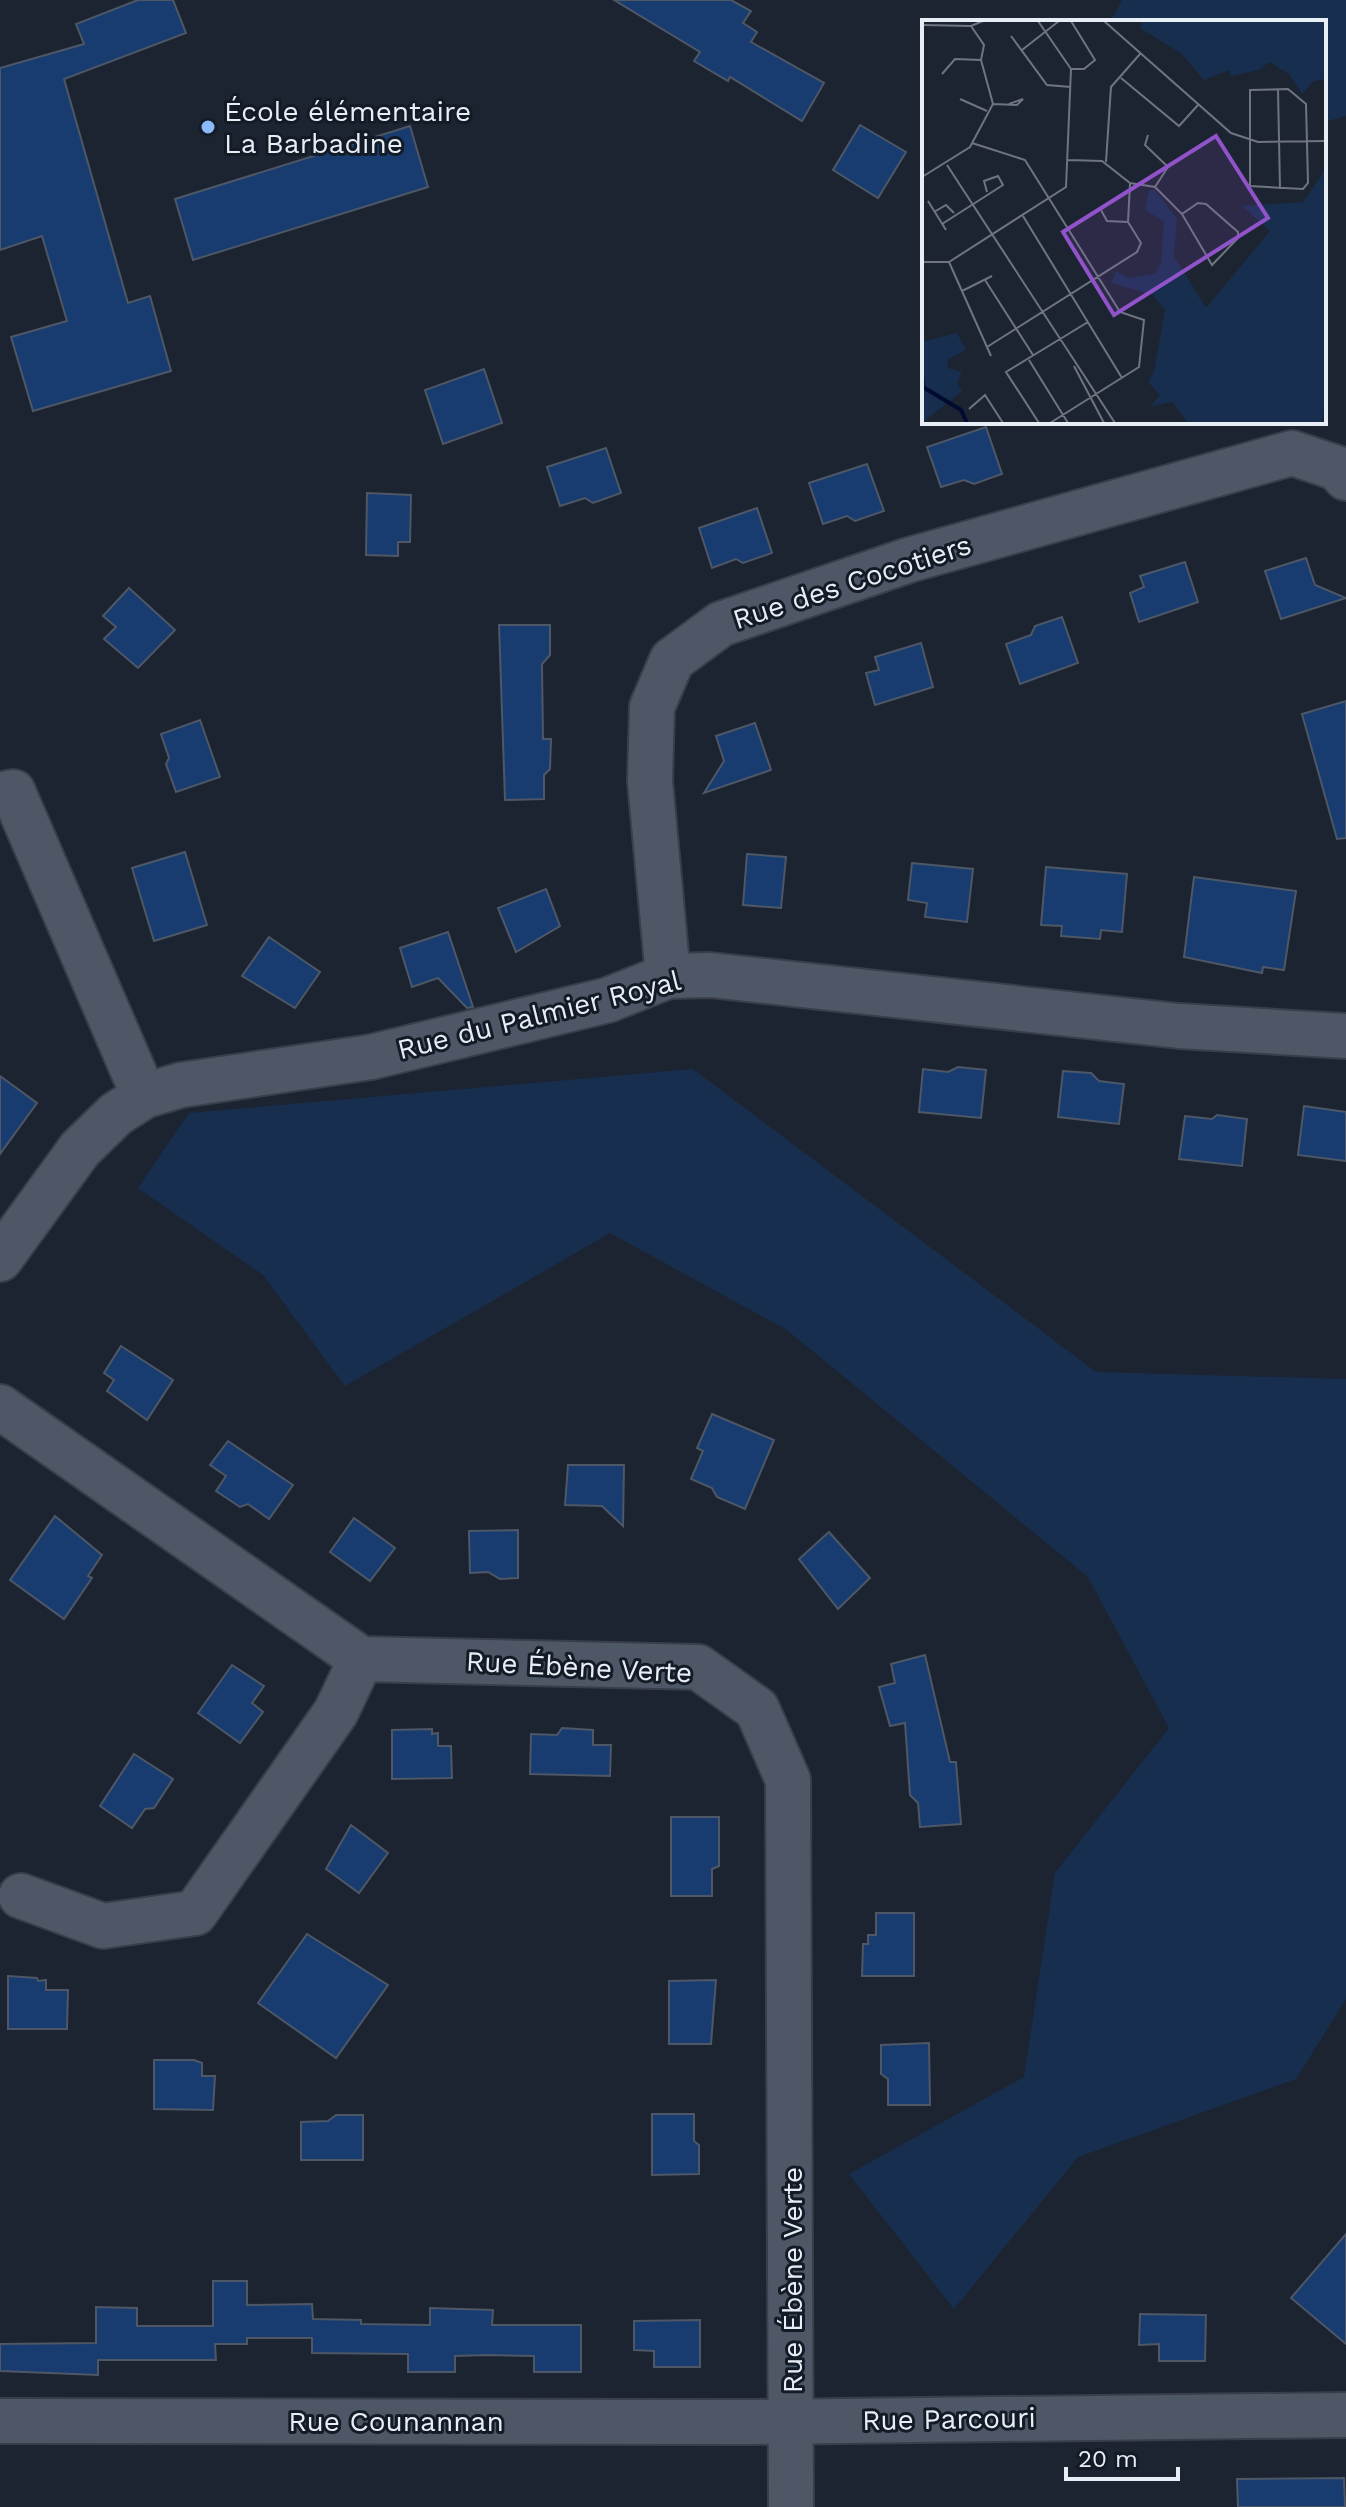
<svg xmlns="http://www.w3.org/2000/svg" width="1346" height="2507" font-family="'Work Sans',sans-serif">
	<style>
		.green { fill: #182e4f }
		.building { fill: #183c6f; stroke: #4d5766; stroke-width: 2 }
		.lines { fill: none; stroke-linecap: round; stroke-linejoin: round }
		.minor-casing { stroke: #383e4a; stroke-width: 48 }
		.minor { stroke: #4d5766; stroke-width: 44 }
		.poi-dot { fill: #8cb9fc; stroke: #131b27; stroke-width: 3 }
		.labels { text-anchor: middle; dominant-baseline: central; stroke-width: 6; stroke-linejoin: round; paint-order: stroke }
		.poi-label { font-size: 28px; fill: #e8eef6; stroke: #131b27; text-anchor: start }
		.street-label { font-size: 28px; fill: #e8eef6; stroke: #131b27 }
		.inset-river { fill: none; stroke: #000b30; stroke-width: 4 }
		.inset-road { fill: none; stroke: #6e7580; stroke-width: 2 }
		.view { fill: #9153ca; fill-opacity: 0.15; stroke: #9153ca; stroke-width: 4 }
		.inset-edge { fill: none; stroke: #e8eef6; stroke-width: 4 }
	</style>
	<rect width="100%" height="100%" fill="#1c2431"/>
	<!-- green -->
	<g class="green">
		<polygon points="1122,0 1346,0 1346,116 1324,122 1324,22 1110,22"/>
		<polygon points="693,1069 1096,1372 1346,1379 1346,1999 1296,2079 1078,2157 954,2309 849,2174 1024,2077 1055,1873 1169,1728 1088,1577 787,1330 610,1233 345,1386 263,1275 138,1188 189,1113"/>
	</g>
	<!-- building -->
	<g class="building">
		<polygon points="138,0 173,0 186,33 64,79 128,303 150,296 171,371 33,411 11,337 67,321 42,236 0,250 0,68 84,44 76,24"/>
		<polygon points="614,0 731,0 751,11 743,23 757,32 751,42 824,83 802,121 730,77 728,81 694,61 700,52"/>
		<polygon points="860,125 906,152 878,198 833,170"/>
		<polygon points="410,126 428,187 193,260 175,199"/>
		<polygon points="484,369 502,423 443,444 425,390"/>
		<polygon points="986,427 1002,474 974,484 964,480 941,487 927,447"/>
		<polygon points="606,448 621,493 593,503 585,498 560,506 547,467"/>
		<polygon points="867,464 884,511 855,521 847,516 823,524 809,483"/>
		<polygon points="367,493 411,495 410,542 398,542 398,556 366,555"/>
		<polygon points="757,508 772,553 743,563 736,559 712,568 699,528"/>
		<polygon points="1306,558 1315,585 1346,598 1281,619 1265,571"/>
		<polygon points="1185,562 1198,602 1139,622 1130,593 1144,587 1140,576"/>
		<polygon points="129,588 175,630 138,668 104,639 116,627 103,616"/>
		<polygon points="1062,617 1078,663 1020,684 1006,644 1031,635 1035,626"/>
		<polygon points="499,625 550,625 550,655 542,664 543,739 551,739 550,769 544,775 544,799 505,800"/>
		<polygon points="921,643 933,687 875,705 866,673 879,670 875,657"/>
		<polygon points="1346,701 1346,838 1337,839 1302,714"/>
		<polygon points="200,720 220,777 176,792 166,764 169,758 161,734"/>
		<polygon points="755,723 771,770 704,793 724,761 716,736"/>
		<polygon points="185,852 207,925 154,941 132,868"/>
		<polygon points="747,854 786,857 781,908 743,905"/>
		<polygon points="912,863 973,869 967,922 925,917 927,903 908,900"/>
		<polygon points="1046,867 1127,874 1122,932 1101,930 1100,939 1061,936 1062,926 1041,925"/>
		<polygon points="1194,877 1296,891 1284,970 1263,967 1262,973 1184,957"/>
		<polygon points="546,889 560,926 516,952 498,908"/>
		<polygon points="448,932 473,1007 467,1008 438,978 412,987 400,948"/>
		<polygon points="269,937 320,972 295,1008 242,976"/>
		<polygon points="958,1067 986,1070 981,1118 919,1112 923,1069 948,1072"/>
		<polygon points="1063,1071 1091,1073 1099,1081 1124,1084 1119,1124 1058,1117"/>
		<polygon points="0,1076 37,1103 0,1154"/>
		<polygon points="1304,1106 1346,1112 1346,1161 1298,1155"/>
		<polygon points="1217,1115 1247,1119 1242,1166 1179,1159 1185,1116 1212,1119"/>
		<polygon points="121,1346 173,1380 147,1420 107,1391 114,1380 104,1373"/>
		<polygon points="712,1414 774,1440 745,1509 717,1497 712,1488 691,1479 703,1451 697,1448"/>
		<polygon points="228,1441 293,1485 269,1519 248,1504 240,1507 216,1491 226,1476 210,1465"/>
		<polygon points="568,1465 624,1465 623,1526 602,1506 565,1505"/>
		<polygon points="55,1516 102,1555 88,1576 92,1578 64,1619 10,1580"/>
		<polygon points="354,1518 395,1548 370,1581 330,1552"/>
		<polygon points="518,1530 518,1578 500,1579 488,1572 470,1573 469,1531"/>
		<polygon points="829,1532 870,1578 838,1609 799,1559"/>
		<polygon points="925,1655 950,1762 956,1762 961,1824 920,1827 918,1803 910,1795 905,1723 890,1726 879,1687 895,1683 891,1664"/>
		<polygon points="232,1665 264,1686 252,1703 263,1712 240,1743 198,1713"/>
		<polygon points="562,1728 593,1730 593,1745 611,1745 610,1776 530,1774 531,1734 557,1735"/>
		<polygon points="432,1729 432,1734 438,1733 438,1746 451,1746 452,1778 392,1779 392,1730"/>
		<polygon points="134,1754 173,1779 154,1808 145,1809 132,1828 100,1806"/>
		<polygon points="671,1817 719,1817 719,1866 712,1869 712,1896 671,1896"/>
		<polygon points="351,1825 388,1853 359,1893 326,1869"/>
		<polygon points="876,1913 914,1913 914,1976 862,1976 863,1944 868,1944 868,1935 876,1935"/>
		<polygon points="307,1934 388,1985 336,2058 258,2003"/>
		<polygon points="8,1976 37,1978 38,1981 46,1980 46,1990 68,1990 67,2029 8,2029"/>
		<polygon points="716,1980 711,2044 669,2044 669,1981"/>
		<polygon points="929,2043 930,2105 888,2105 888,2079 881,2074 881,2045"/>
		<polygon points="154,2060 194,2060 202,2063 202,2076 215,2076 213,2110 154,2109"/>
		<polygon points="652,2114 694,2114 694,2141 699,2145 699,2174 652,2175"/>
		<polygon points="336,2115 363,2115 363,2160 301,2160 301,2122 328,2121"/>
		<polygon points="1346,2234 1346,2344 1291,2298"/>
		<polygon points="213,2281 247,2281 247,2305 312,2304 313,2319 361,2320 361,2324 430,2325 430,2308 493,2310 492,2325 581,2325 581,2372 534,2372 534,2356 487,2355 455,2356 455,2372 408,2372 408,2354 312,2353 312,2338 247,2338 247,2344 215,2344 216,2360 98,2360 98,2375 0,2371 0,2344 96,2343 96,2307 137,2308 137,2326 213,2326"/>
		<polygon points="1140,2314 1206,2315 1205,2361 1159,2361 1159,2344 1139,2345"/>
		<polygon points="700,2320 700,2367 654,2367 654,2351 634,2350 634,2321"/>
		<polygon points="1344,2478 1345,2507 1238,2507 1237,2479"/>
	</g>
	<g class="lines">
		<!-- minor casing -->
		<g class="minor-casing">
			<g id="minor">
				<polyline points="0,795 13,792 144,1096"/>
				<polyline points="668,976 650,781 652,707 672,660 721,624 909,560 1292,453 1337,468 1346,478"/>
				<polyline points="0,1259 80,1149 116,1114 144,1096 181,1085 371,1057 608,1000 668,976 710,975 1179,1026 1346,1036"/>
				<polyline points="0,1407 361,1659 698,1667 757,1709 788,1780 791,2507"/>
				<polyline points="21,1896 103,1926 195,1913 336,1712 361,1659"/>
				<polyline points="0,2421 752,2422 1346,2415"/>
			</g>
		</g>
		<!-- minor -->
		<use href="#minor" class="minor"/>
	</g>
	<!-- markers -->
	<circle class="poi-dot" cx="208" cy="127" r="8"/>
	<g class="labels">
		<!-- poi labels -->
		<g class="poi-label">
			<text x="224" y="111">École élémentaire<tspan x="224" dy="32">La Barbadine</tspan></text>
		</g>
		<!-- street labels -->
		<g class="street-label">
			<text transform="translate(852 582) rotate(-18)">Rue des Cocotiers</text>
			<text transform="translate(539 1015) rotate(-14)">Rue du Palmier Royal</text>
			<text transform="translate(579 1667) rotate(3)">Rue Ébène Verte</text>
			<text transform="translate(792 2280) rotate(-90)">Rue Ébène Verte</text>
			<text transform="translate(949 2419) rotate(-1)">Rue Parcouri</text>
			<text x="396" y="2421">Rue Counannan</text>
		</g>
	</g>
	<!-- overview -->
	<g transform="translate(922 20)">
		<rect width="404" height="404" fill="#1c2431"/>
		<path d="M220,1H404V59L392,61L380,74L367,54L347,42L337,50L309,56L307,50L282,60L260,34L218,8ZM404,149V385L399,403H266L250,382L229,386L238,375L226,362L232,352L243,290L231,275L189,263L194,251L206,258L233,254L239,243L242,201L223,190L227,170H233L255,199L252,236L284,288L348,211L320,186L381,182ZM35,313L44,330L25,340L26,348L40,352L35,363L40,371L0,403V322Z" fill="#182e4f"/>
		<path class="inset-river" d="M0,356L1,367L39,390L45,403"/>
		<path class="inset-road" d="M116,1L149,49M149,1L173,40L162,49H149M182,1L309,113L336,122L404,121M0,5L49,6L61,1M49,6L62,25L59,40M89,16L125,65L149,67M100,30L137,1M20,54L33,39L59,40M199,58L257,106L276,85M356,69L358,169M328,70L366,69L384,84L386,163L381,169L328,166ZM38,79L65,91M71,84L95,85L101,79L87,84M226,115L223,125L246,147L233,167M50,123L103,140L198,292L222,300L217,347L128,403M146,140L180,141L208,163L233,167L260,194L290,245L316,218V212L284,184L276,183L260,194M184,142L189,67L218,34M25,145L193,403M0,157L48,127L71,84L59,40M6,181L24,210M179,190L185,201L206,202M12,192L24,185L32,193M101,196L200,358M20,204L81,165L76,156L62,161L65,172M0,242H27M27,242L144,167L149,49M27,242L69,336M63,260L111,335M40,271L70,256M65,327L215,232L219,223L206,202L208,164M107,340L146,403M152,346L182,403M47,389L63,375L81,403M117,403L84,352L166,302"/>
		<path class="view" d="M294,116L346,198L192,295L141,212Z"/>
		<rect width="404" height="404" class="inset-edge"/>
	</g>
	<!-- scale -->
	<path d="M1066 2467v12h112v-12" fill="none" stroke="#e8eef6" stroke-width="4"/>
	<text x="1078" y="2467" font-size="24" fill="#e8eef6" stroke="#131b27" stroke-width="6" paint-order="stroke">20 m</text>
</svg>
